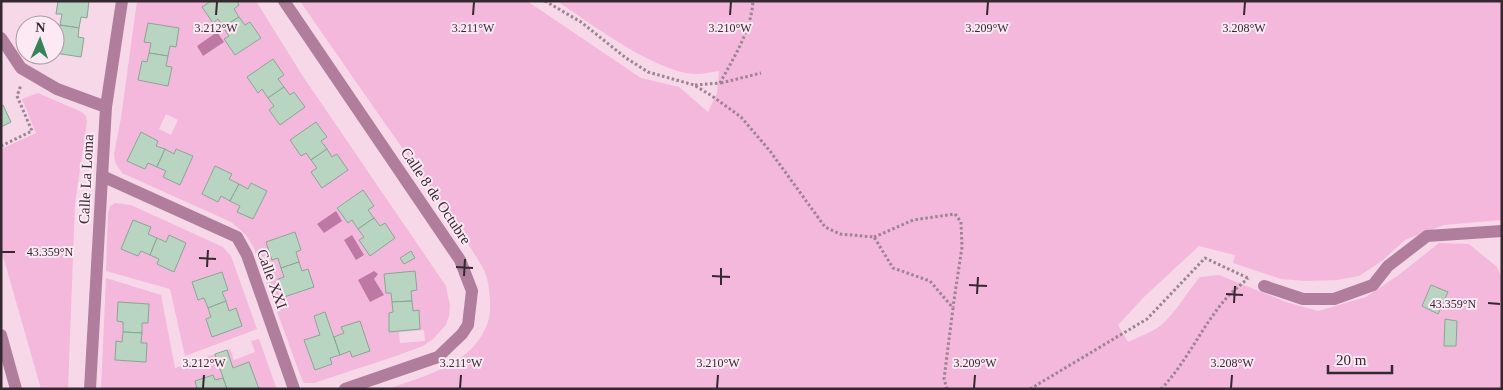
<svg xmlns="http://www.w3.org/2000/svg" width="1503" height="390" font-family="'Times New Roman',serif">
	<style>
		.green { fill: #f3b8db; fill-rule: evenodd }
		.water { fill: #be78a4 }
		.building { fill: #b8d5c2; stroke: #8aa593 }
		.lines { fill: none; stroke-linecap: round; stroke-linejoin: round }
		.path { stroke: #998490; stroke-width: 3; stroke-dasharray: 2.5 2.5; stroke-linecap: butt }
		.minor { stroke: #b07e9c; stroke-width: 12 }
		.ticks { fill: none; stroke: #352930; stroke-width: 2 }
		.labels { text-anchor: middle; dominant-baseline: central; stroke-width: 4; stroke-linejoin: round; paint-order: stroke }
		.street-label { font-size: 15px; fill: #352930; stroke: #fce9f3 }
		.ticks-label { font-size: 12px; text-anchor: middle; fill: #352930; stroke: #fce9f3; stroke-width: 4; stroke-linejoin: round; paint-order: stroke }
	</style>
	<rect width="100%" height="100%" fill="#f6d8e9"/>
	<!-- green -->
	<g class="green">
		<path d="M137,1H211L203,7L213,23L218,19L229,36L224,40L235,55L261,38L250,22L245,25L234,9L239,5L237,1H256L302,75L446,286L450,306L449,316L446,325L433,339L423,346L396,356L314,383H304L301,377L253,246L245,234L231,222L122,173L115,162L114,154L121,118ZM148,23L179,28L170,46L166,66L172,67L168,86L138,80L147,62L151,43L145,42ZM273,59L278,79L290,95L295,92L305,107L280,125L269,110L274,106L262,89L257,92L247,77ZM166,114L178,120L171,135L159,129ZM316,122L327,137L321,141L332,157L337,154L348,170L322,187L317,168L306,153L301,155L290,140ZM141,132L157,141L156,146L174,154L177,149L193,156L180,185L163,177L166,171L148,163L145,169L128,161ZM215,166L232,174L229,179L248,189L251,183L267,191L253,219L237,212L240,206L221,196L218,202L202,194ZM363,190L374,205L368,210L380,226L385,223L395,238L370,255L360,240L364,237L352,220L348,223L337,207ZM295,232L301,250L296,252L302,271L308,269L314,287L284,297L278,279L284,277L278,258L272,260L266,242ZM415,271L411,291L413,311L419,310L420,329L389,332V313L393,312L391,293H386L384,274ZM325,312L334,337L344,333L342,328L370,351L352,357L350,351L330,358L332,364L315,370L305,340L320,335L314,316ZM424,330L425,341L400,343L399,332Z"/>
		<path d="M300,1H527L641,78L679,87L708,112L717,93L719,71C711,72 703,74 696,74C656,73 590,23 557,1H1502V220L1444,225L1405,240L1382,261L1359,276L1337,280L1306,281L1281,279L1233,263L1235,255L1199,246L1145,296L1118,325L1128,342C1138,337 1151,333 1160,326C1176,313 1186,293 1200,277L1219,275L1286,302L1318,311L1366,297L1400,274L1439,243L1469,244L1497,267L1502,278V389H388C426,375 473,365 488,322C492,310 490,282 484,270C480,262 475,255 470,247C453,220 434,193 415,166C376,111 338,56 300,1Z"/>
		<polygon points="38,93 82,112 86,116 87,122 75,203 68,389 41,389 1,249 1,149 36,133 22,99"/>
		<path d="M115,203L131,205L223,247L231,256L257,329L185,356L170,289L106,271L108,213L110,206ZM148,234L166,242L174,271L157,264L159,259L141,251L138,256L121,249ZM222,272L228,289L222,292L229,311L236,308L242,326L212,336L206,319L211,317L204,298L198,300L192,282Z"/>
		<path d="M106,278L161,295L175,368L215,354L223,378L215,380L195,381L197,389H101ZM118,303L149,304L148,323H142L141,343H147L146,362L115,360L116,342H122L123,322Z"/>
		<polygon points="259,339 276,387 276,389 259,389 249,363 233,368 227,350 230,349 234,360 255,352 251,341"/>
	</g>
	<!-- water -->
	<g class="water">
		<polygon points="217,32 224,42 203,56 197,46"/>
		<polygon points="336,211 342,221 324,233 317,224"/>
		<polygon points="352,235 364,255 356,260 344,240"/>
		<polygon points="374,271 378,274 374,279 384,295 370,302 358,280"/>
	</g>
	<!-- building -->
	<g class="building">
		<polygon points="58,1 89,1 87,18 81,17 79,28 60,25 62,14 56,14"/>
		<polygon points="211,1 237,1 239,5 234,9 239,17 223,27 218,19 213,23 202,7"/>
		<polygon points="239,17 245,25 250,22 261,38 235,55 224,39 229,36 223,27"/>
		<polygon points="148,23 179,28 176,47 170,46 168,56 149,53 151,43 144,42"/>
		<polygon points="60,25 79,28 78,37 84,38 81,57 55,53 55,34 59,35"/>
		<polygon points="149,53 168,56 166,66 172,67 168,86 138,80 142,61 147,62"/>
		<polygon points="273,59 284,75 278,79 284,87 268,98 262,89 258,93 247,77"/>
		<polygon points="284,87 290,95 294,92 305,107 280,125 269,110 274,106 268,98"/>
		<polygon points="3,105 11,122 1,127 1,106"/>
		<polygon points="316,122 327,137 321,141 327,149 311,160 306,153 301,156 290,140"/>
		<polygon points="141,132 158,141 156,146 165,149 157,167 148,163 145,169 127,161"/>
		<polygon points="165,149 174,154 176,149 193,156 180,185 163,177 166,171 157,167"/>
		<polygon points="327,149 332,157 337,154 348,170 322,188 311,172 317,168 311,160"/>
		<polygon points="215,166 232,174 229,179 239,184 230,201 221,196 218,202 202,194"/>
		<polygon points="251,183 267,191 253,219 237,212 240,206 230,201 239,184 248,189"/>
		<polygon points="363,190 374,206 368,210 374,218 358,229 352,220 348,223 337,208"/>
		<polygon points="374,218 380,226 385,223 395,238 370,256 359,240 364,237 358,229"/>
		<polygon points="133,220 151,227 148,234 157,238 150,255 141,251 138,256 121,249"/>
		<polygon points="295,232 301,250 296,252 299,262 281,268 278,258 272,260 266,242"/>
		<polygon points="169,235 186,243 174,272 157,264 159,259 150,255 157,238 166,242"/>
		<polygon points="411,251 415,258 404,264 400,258"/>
		<polygon points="299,262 302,271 308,269 314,287 284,297 278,279 284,277 281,268"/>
		<polygon points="415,271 417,290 411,291 412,301 392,302 391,293 386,293 384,274"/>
		<polygon points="222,272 228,290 222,292 226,301 208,308 204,298 198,300 192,282"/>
		<polygon points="1431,285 1448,292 1438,314 1422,306"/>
		<polygon points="226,301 229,311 236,308 242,326 212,337 206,319 211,317 208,308"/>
		<polygon points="412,301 413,311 419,310 420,329 389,332 389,313 393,312 392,302"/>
		<polygon points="118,302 149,304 148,323 142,323 142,333 123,332 123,322 117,321"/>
		<polygon points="325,312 340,355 330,358 332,364 315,370 304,340 320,335 314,316"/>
		<polygon points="1445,319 1457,321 1456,346 1444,346"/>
		<polygon points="360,321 370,351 352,357 350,351 340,355 334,337 344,333 341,327"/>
		<polygon points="123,332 142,333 141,343 147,343 146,362 115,360 116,341 122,342"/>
		<polygon points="227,350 233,368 249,362 259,389 227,389 215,354"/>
		<polygon points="213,375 215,380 223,378 227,389 197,389 195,381"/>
	</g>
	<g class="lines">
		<!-- path -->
		<g class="path">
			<polyline points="545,1 581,22 626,58 648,72 694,85 712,96 741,117 770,151 825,227 840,234 874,237 893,268 930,281 953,308 944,379 947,389"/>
			<polyline points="721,83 761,73"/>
			<path d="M695,85L720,83C734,57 751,31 753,1"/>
			<polyline points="1,146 32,131 17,96 21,85"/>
			<polyline points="874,237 913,220 955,214 961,222 962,247 953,307"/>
			<polyline points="1030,389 1147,319 1205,258 1250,279"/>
			<path d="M1161,389C1186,363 1200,330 1223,302C1230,293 1240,286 1248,278"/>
		</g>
		<!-- minor -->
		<g class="minor">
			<polyline points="284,1 460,260 472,291 468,325 462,334 438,357 345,389"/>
			<polyline points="1,38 21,68 57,89 106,107"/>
			<polyline points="102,176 237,237 247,255 294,389"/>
			<polyline points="1264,286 1303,299 1334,299 1373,285 1388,266 1427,236 1502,231"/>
			<polyline points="1,335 16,389"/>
			<polyline points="90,389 106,107 122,1"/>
		</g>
	</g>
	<!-- ticks -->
	<path class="ticks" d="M216,15L217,2M473,15L474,2M730,15L731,2M987,15L988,2M1244,15L1245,2M2,252H15M199,258L216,259M207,267L208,250M456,267L473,268M464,276L465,259M712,276L730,277M721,285V268M969,285L987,286M977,294L978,277M1226,294L1243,295M1234,303L1235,286M1488,303L1500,304M203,388L204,375M460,388L461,375M717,388L718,375M974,388L975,375M1231,388L1232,375"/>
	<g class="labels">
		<!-- street labels -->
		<g class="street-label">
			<text transform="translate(86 179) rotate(-87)">Calle La Loma</text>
			<text transform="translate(436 196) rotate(56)">Calle 8 de Octubre</text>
			<text transform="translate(272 279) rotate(70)">Calle XXI</text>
		</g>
	</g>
	<g class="ticks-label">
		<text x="216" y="32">3.212°W</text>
		<text x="473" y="32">3.211°W</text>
		<text x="730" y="32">3.210°W</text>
		<text x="987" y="32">3.209°W</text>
		<text x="1244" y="32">3.208°W</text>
		<text x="50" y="256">43.359°N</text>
		<text x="1453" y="308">43.359°N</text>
		<text x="204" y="367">3.212°W</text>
		<text x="461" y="367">3.211°W</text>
		<text x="718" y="367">3.210°W</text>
		<text x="975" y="367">3.209°W</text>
		<text x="1232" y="367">3.208°W</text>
	</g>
	<!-- border -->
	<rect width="1503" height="390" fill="none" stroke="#352930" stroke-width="5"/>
	<!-- north arrow -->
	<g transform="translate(40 40) rotate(2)"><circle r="24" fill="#fce9f3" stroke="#ac9ca5"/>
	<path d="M0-4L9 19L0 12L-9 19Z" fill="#338557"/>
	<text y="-8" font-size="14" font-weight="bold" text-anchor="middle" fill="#352930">N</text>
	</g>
	<!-- scale -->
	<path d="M1328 365v8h64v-8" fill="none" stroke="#352930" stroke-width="2.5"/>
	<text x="1336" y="365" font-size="15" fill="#352930" stroke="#fce9f3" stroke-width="4" paint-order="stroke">20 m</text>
</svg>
